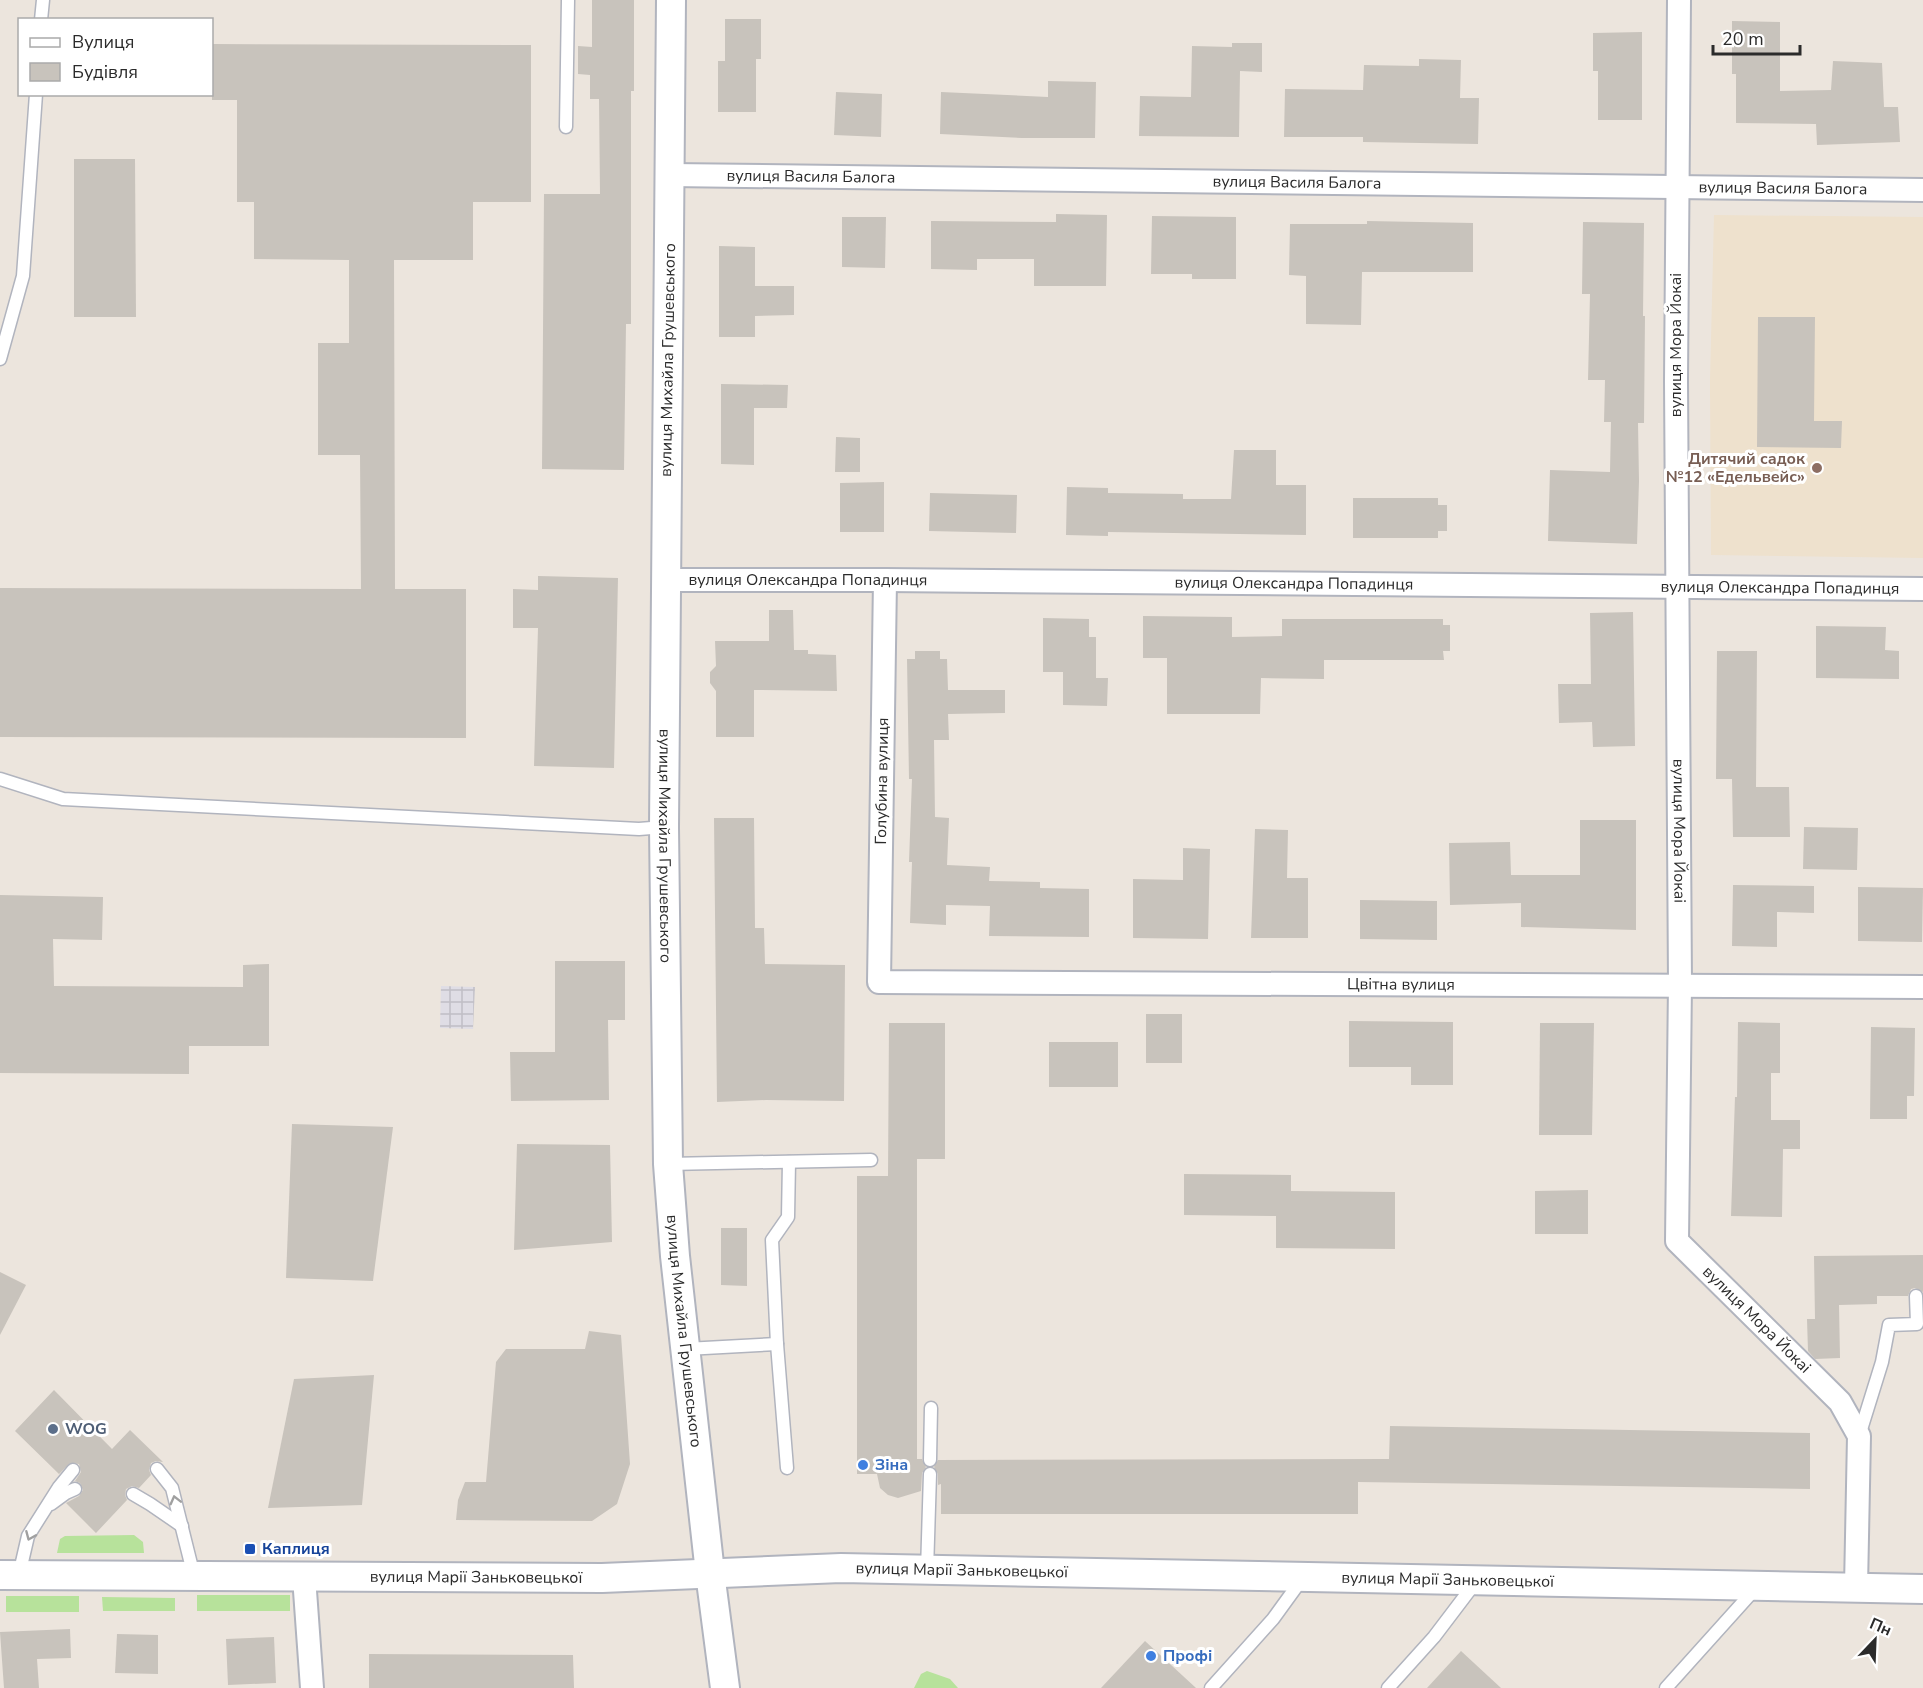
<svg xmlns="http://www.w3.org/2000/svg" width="1923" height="1688" font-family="'Nunito Sans',sans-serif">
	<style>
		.industrial { fill: url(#industrial-grid) }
		.education { fill: #eee1cd }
		.grass { fill: #b7e29b }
		.building { fill: #c8c3bc }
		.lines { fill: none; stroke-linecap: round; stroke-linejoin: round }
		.service-casing { stroke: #b1b4be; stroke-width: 15 }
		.minor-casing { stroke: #b1b4be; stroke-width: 26 }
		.tertiary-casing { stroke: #b1b4be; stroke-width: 32 }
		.service { stroke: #fff; stroke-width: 12 }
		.minor { stroke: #fff; stroke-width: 22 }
		.tertiary { stroke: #fff; stroke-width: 28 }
		.oneway { stroke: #a0a0a0 }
		.education-dot { fill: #8d6e63; stroke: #fff; stroke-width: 2 }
		.service-dot { fill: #5c6f8a; stroke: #fff; stroke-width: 2 }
		.shop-dot { fill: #3f7fe0; stroke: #fff; stroke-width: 2 }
		.transit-dot { fill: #1a4fb4; stroke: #fff; stroke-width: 2 }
		.labels { text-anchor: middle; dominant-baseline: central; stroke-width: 6; stroke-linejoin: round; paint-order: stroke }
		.street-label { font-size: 16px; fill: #2b2b2b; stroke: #fff }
		.education-label { font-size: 16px; font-weight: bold; fill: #785e54; stroke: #fff; text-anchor: end }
		.service-label { font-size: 16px; font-weight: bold; fill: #4e5e75; stroke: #fff; text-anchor: start }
		.shop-label { font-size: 16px; font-weight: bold; fill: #366cbe; stroke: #fff; text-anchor: start }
		.transit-label { font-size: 16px; font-weight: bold; fill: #164399; stroke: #fff; text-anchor: start }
	</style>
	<defs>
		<pattern id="industrial-grid" width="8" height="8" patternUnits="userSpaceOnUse" patternTransform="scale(1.5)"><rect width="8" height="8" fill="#dfdde5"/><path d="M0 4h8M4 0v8" fill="none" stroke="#c0bec5"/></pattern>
	</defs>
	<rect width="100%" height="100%" fill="#ece5dd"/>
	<!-- industrial -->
	<polygon class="industrial" points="441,986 475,987 473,1029 440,1028"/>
	<!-- education -->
	<polygon class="education" points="1714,215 1923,217 1923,558 1711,555 1710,381"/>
	<!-- grass -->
	<g class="grass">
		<polygon points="134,1535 143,1542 144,1553 57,1553 60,1539 65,1536"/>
		<rect x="197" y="1595" width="93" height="16"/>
		<rect x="6" y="1596" width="73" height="16"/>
		<polygon points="102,1597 175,1598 175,1611 103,1611"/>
		<polygon points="927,1671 950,1679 958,1688 914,1688 921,1674"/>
	</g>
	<!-- building -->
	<g class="building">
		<polygon points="592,0 634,0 634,91 631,91 631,324 626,324 624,470 542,469 544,194 600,194 599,99 590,99 590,75 578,74 578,46 592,47"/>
		<polygon points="725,19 761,19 761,59 756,59 756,112 718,112 718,61 725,61"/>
		<polygon points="1732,21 1780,22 1780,91 1831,90 1833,61 1882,63 1884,107 1898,107 1900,142 1817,145 1816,124 1736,123 1736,74 1732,74"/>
		<polygon points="1642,32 1642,120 1598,120 1598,71 1593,71 1593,33"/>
		<polygon points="1232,43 1262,43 1262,72 1240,71 1239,137 1139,136 1140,96 1191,97 1192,46 1232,47"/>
		<polygon points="212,44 531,45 531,202 473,202 473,260 394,260 395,589 466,589 466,738 0,737 0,588 361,589 360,455 318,455 318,343 349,343 349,260 254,259 254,202 237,202 237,100 212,100"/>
		<polygon points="1419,59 1461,60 1460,98 1479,98 1478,144 1363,142 1363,137 1284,137 1285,89 1363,90 1364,65 1419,66"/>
		<polygon points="1048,81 1096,82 1095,138 1022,138 940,134 941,92 1048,97"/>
		<polygon points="836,92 882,94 881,137 834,135"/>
		<polygon points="74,159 135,159 136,317 74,317"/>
		<polygon points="1056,214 1107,215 1106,286 1034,286 1034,259 977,259 977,270 931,269 931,221 1056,222"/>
		<polygon points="1152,216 1236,217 1236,279 1192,279 1192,274 1151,274"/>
		<polygon points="842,217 886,217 885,268 842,267"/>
		<polygon points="1367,221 1473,223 1473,272 1362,272 1361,325 1306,324 1306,276 1289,275 1290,224 1367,224"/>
		<polygon points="1583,222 1644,223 1643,316 1645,316 1644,423 1638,423 1639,481 1637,544 1548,541 1550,470 1610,472 1611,422 1604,422 1605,380 1588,380 1590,294 1582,294"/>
		<polygon points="719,246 755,247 755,286 794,286 794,315 755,316 755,337 719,337"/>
		<polygon points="1758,317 1815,317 1814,421 1842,421 1841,448 1757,447"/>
		<polygon points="721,384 788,385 787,408 754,408 754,465 721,464"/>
		<polygon points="836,437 860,438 860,472 835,472"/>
		<polygon points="1234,450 1276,450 1276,485 1306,485 1306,535 1108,532 1108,536 1066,535 1067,487 1108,488 1108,493 1183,494 1183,499 1231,499"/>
		<polygon points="884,482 884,532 840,532 840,483"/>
		<polygon points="930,493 1017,495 1016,533 929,531"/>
		<polygon points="1353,498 1438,498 1438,505 1447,505 1447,531 1438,531 1438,538 1353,538"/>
		<polygon points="538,576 618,578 614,768 534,766 538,628 513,628 513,589 538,590"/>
		<polygon points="769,610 793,610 794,650 808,650 808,654 836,655 837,691 754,690 754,737 716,737 716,691 710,683 710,672 716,666 715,641 769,641"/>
		<polygon points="1633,612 1635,746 1593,747 1592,722 1559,723 1558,684 1591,684 1590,613"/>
		<polygon points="1143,616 1232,617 1232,637 1282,636 1282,619 1443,619 1443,625 1450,625 1450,651 1443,651 1444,660 1324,660 1324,679 1261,678 1260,714 1167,714 1167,658 1143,658"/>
		<polygon points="1043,618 1089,619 1089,637 1096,637 1096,678 1108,678 1107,706 1063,705 1063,672 1043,672"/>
		<polygon points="1816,626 1886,627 1885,650 1899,651 1899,679 1816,678"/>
		<polygon points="915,651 940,651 940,659 947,659 948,690 1005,690 1005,713 948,714 949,740 934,740 935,817 949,818 947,865 990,867 989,881 1040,882 1040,888 1089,889 1089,937 989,936 990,906 946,905 946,925 910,923 912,862 909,862 912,779 909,779 907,659 915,659"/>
		<polygon points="1717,651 1757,651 1756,787 1789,787 1790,837 1733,837 1732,779 1716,779"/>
		<polygon points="714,818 754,818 755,928 764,928 765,964 845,965 844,1101 766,1100 717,1102"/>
		<polygon points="1580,820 1636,820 1636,930 1521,927 1521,903 1450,905 1449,843 1510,842 1511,875 1580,875"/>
		<polygon points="1804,827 1858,828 1857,870 1803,869"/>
		<polygon points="1255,829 1288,830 1287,878 1308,878 1308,938 1251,938"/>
		<polygon points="1183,848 1210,849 1208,939 1133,938 1133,879 1183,880"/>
		<polygon points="1733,885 1814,886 1814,913 1777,912 1777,947 1732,946"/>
		<polygon points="1858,887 1923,888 1922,942 1858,941"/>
		<polygon points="0,895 103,897 102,940 53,939 54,986 243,987 243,965 269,964 269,1046 189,1046 189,1074 0,1073"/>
		<polygon points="1360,900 1437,901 1437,940 1360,939"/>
		<polygon points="555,961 625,961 625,1020 608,1020 609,1100 511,1101 510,1052 555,1052"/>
		<rect x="1146" y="1014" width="36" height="49"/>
		<polygon points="1349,1021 1453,1022 1453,1085 1411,1085 1411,1067 1349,1067"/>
		<polygon points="1738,1022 1780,1023 1780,1073 1771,1073 1771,1120 1800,1120 1800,1149 1783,1149 1782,1217 1731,1216 1735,1097 1737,1097"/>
		<polygon points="889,1023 945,1023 945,1159 917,1159 917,1459 922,1459 926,1467 922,1473 921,1491 898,1498 888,1495 880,1488 877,1474 857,1474 857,1176 888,1176"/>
		<polygon points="1540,1023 1594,1023 1592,1135 1539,1135"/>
		<polygon points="1871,1027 1915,1028 1914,1096 1907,1096 1907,1119 1870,1119"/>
		<rect x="1049" y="1042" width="69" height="45"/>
		<polygon points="292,1124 393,1127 373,1281 286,1278"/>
		<polygon points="517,1144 610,1145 612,1242 514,1250"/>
		<polygon points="1184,1174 1291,1175 1291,1191 1395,1192 1395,1249 1276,1248 1276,1216 1184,1215"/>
		<polygon points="1588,1190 1588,1234 1535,1234 1535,1191"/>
		<polygon points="721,1228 747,1228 747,1286 721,1285"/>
		<polygon points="1923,1255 1923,1292 1915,1288 1911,1289 1908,1296 1877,1296 1877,1304 1839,1305 1840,1358 1815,1359 1808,1351 1807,1319 1815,1319 1814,1256"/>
		<polygon points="0,1272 26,1285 0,1335"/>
		<polygon points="589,1331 621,1335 630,1464 617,1504 592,1521 456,1520 458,1500 465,1482 486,1482 496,1362 506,1349 585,1349"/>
		<polygon points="374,1375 362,1505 268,1508 294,1379"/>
		<polygon points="54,1390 112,1449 130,1430 163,1462 156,1461 151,1463 149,1470 151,1475 139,1488 132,1486 126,1489 125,1495 127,1500 96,1533 66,1503 79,1496 83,1490 80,1483 75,1481 81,1472 79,1464 70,1463 59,1474 15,1431"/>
		<polygon points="1390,1426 1810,1433 1810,1489 1358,1482 1358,1514 941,1514 941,1484 938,1485 938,1474 934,1467 938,1460 1389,1459"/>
		<polygon points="70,1629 71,1658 37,1659 39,1688 4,1688 0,1632"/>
		<polygon points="117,1634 158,1635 158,1674 115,1673"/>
		<polygon points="274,1637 276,1683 228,1685 226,1639"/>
		<polygon points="1145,1641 1196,1688 1101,1688"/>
		<polygon points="1461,1651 1501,1688 1427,1688"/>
		<polygon points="369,1654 573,1655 574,1688 369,1688"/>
	</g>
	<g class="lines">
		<!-- service casing -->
		<g class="service-casing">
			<g id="service">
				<polyline points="41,20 43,0"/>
				<polyline points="566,127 568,0"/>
				<polyline points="0,359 23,276 36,94"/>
				<polyline points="0,779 63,799 639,829 664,827"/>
				<polyline points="668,1164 871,1160"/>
				<polyline points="686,1349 777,1344"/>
				<polyline points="1859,1436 1882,1362 1889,1325 1917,1324 1916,1296"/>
				<polyline points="930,1460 931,1408"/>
				<polyline points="787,1468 777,1344 772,1240 788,1217 789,1162"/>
				<polyline points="157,1469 172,1488 194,1576"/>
				<polyline points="133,1494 150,1504 182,1526"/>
				<polyline points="51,1504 66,1493 75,1489"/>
				<polyline points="927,1571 930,1474"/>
				<polyline points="19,1575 28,1536 59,1487 73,1470"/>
				<polyline points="1211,1688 1273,1619 1302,1579"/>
				<polyline points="1388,1688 1434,1637 1475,1583"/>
				<polyline points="1666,1688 1755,1589"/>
			</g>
		</g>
		<!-- minor casing -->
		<g class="minor-casing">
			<g id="minor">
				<path id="s1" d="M1679,0L1676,381L1680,984L1677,1241L1840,1402L1859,1436L1856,1587"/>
				<path id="s2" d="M670,175L1923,190"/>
				<path id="s3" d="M666,580H885L1923,589"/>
				<path id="s4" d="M885,580L879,982L1923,987"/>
				<polyline points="304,1577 312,1688"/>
			</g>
		</g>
		<!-- tertiary casing -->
		<g class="tertiary-casing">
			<g id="tertiary">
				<path id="s5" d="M671,0L664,827L668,1164L675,1256L710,1573L725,1688"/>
				<path id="s6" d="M0,1575L602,1578L841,1568L1923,1589"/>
			</g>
		</g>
		<!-- service -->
		<use href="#service" class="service"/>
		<!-- minor -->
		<use href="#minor" class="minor"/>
		<!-- tertiary -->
		<use href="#tertiary" class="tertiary"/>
	</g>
	<!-- one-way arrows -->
	<defs><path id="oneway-chevron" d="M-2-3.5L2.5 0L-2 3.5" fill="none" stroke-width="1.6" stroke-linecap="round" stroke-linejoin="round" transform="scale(1.5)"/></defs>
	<g class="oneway">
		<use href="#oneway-chevron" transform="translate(175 1500) rotate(-104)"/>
		<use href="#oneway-chevron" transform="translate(30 1536) rotate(113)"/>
	</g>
	<!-- markers -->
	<circle class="education-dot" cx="1817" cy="468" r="6"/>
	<circle class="service-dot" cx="53" cy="1429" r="6"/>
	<g class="shop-dot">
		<circle cx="863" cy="1465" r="6"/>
		<circle cx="1151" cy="1656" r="6"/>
	</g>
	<rect class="transit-dot" x="244" y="1543" width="12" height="12" rx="3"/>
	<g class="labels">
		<!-- street labels -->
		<g class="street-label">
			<text stroke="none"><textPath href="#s2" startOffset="141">вулиця Василя Балога</textPath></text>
			<text stroke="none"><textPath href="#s2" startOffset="627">вулиця Василя Балога</textPath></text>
			<text stroke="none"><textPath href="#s2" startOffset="1113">вулиця Василя Балога</textPath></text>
			<text transform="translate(1676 345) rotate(-90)">вулиця Мора Йокаі</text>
			<text transform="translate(668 360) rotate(-89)">вулиця Михайла Грушевського</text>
			<text stroke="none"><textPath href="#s3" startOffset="142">вулиця Олександра Попадинця</textPath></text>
			<text stroke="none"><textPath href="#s3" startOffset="628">вулиця Олександра Попадинця</textPath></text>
			<text stroke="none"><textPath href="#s3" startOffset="1114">вулиця Олександра Попадинця</textPath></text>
			<text transform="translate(882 781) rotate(-89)">Голубина вулиця</text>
			<text stroke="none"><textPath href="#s1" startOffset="831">вулиця Мора Йокаі</textPath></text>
			<text stroke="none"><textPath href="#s5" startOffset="846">вулиця Михайла Грушевського</textPath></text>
			<text stroke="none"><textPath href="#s4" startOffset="924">Цвітна вулиця</textPath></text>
			<text stroke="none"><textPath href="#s1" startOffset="1353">вулиця Мора Йокаі</textPath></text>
			<text stroke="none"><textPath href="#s5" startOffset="1332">вулиця Михайла Грушевського</textPath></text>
			<text stroke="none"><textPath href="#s6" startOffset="962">вулиця Марії Заньковецької</textPath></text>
			<text stroke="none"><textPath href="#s6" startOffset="476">вулиця Марії Заньковецької</textPath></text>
			<text stroke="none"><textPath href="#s6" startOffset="1448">вулиця Марії Заньковецької</textPath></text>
		</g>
		<!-- education labels -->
		<g class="education-label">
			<text x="1805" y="459">Дитячий садок<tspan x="1805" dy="18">№12 «Едельвейс»</tspan></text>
		</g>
		<!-- service labels -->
		<g class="service-label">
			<text x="65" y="1429">WOG</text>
		</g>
		<!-- shop labels -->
		<g class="shop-label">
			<text x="875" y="1465">Зіна</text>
			<text x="1163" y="1656">Профі</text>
		</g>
		<!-- transit labels -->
		<g class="transit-label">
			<text x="262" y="1549">Каплиця</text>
		</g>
	</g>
	<!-- legend -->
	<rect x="18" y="18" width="195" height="78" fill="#ffffff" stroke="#aaaaaa" stroke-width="1.5"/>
	<rect x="30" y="38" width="30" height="9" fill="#ffffff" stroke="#aaaaaa" stroke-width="1.5"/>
	<text x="72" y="48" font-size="18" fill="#2b2b2b">Вулиця</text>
	<rect x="30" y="63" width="30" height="18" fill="#c8c3bc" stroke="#aaaaaa" stroke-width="1.5"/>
	<text x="72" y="78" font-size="18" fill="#2b2b2b">Будівля</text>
	<!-- north arrow -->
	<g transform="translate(1875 1640) rotate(23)" stroke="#ffffff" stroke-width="4.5" paint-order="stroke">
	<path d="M0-4.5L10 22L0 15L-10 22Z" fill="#2b2b2b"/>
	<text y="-9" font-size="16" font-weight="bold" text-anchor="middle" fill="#2b2b2b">Пн</text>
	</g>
	<!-- scale -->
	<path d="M1713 45v9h87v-9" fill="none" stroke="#2b2b2b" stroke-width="3"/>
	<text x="1722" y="45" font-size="18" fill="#2b2b2b" stroke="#ffffff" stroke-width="4.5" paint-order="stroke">20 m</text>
</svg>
